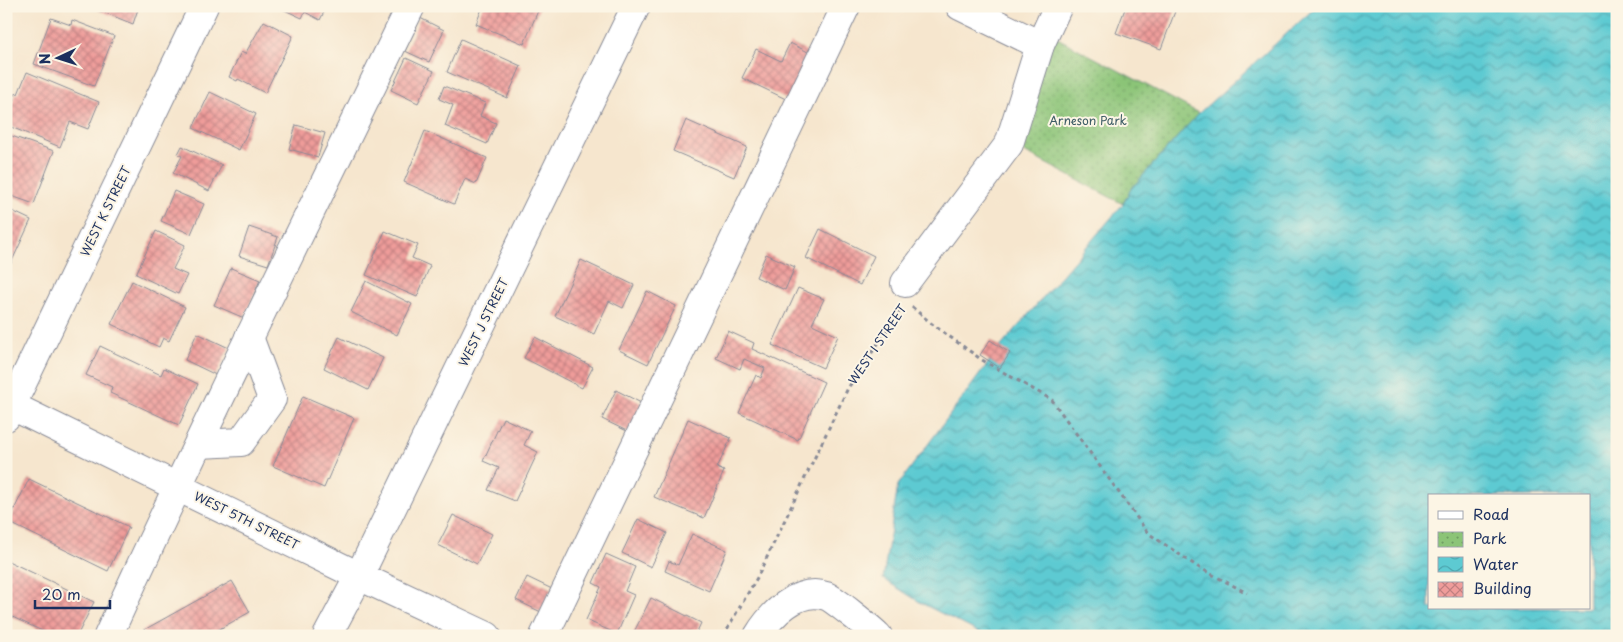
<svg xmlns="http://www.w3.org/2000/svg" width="1623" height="642" font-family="'Playpen Sans',sans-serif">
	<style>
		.park { fill: url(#park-dots); stroke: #537a6a }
		.water { fill: url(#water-waves); stroke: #3c7c98; fill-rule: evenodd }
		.building { fill: url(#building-cross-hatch) }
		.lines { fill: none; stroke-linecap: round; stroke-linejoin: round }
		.minor-casing { stroke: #888a96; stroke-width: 30 }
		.path { stroke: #888a96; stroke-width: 3; stroke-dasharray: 4 4; stroke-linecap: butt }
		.minor { stroke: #fff; stroke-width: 28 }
		.labels { text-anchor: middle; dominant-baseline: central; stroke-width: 4; stroke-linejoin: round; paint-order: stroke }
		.park-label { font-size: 12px; fill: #3d5c66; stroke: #fcf5e5 }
		.street-label { font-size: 12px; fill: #1b2f5e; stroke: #fcf5e5 }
	</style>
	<defs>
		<pattern id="park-dots" width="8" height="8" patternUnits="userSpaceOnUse" patternTransform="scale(1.25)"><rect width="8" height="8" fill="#8bc477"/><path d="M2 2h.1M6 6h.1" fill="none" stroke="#71a065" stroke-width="1.8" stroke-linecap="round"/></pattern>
		<pattern id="water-waves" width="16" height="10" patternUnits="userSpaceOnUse" patternTransform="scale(1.25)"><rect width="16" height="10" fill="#5dcad2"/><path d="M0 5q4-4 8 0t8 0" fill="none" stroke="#4ca4ae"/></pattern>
		<pattern id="building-cross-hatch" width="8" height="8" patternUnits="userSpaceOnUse" patternTransform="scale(1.25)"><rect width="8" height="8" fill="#ef9c9a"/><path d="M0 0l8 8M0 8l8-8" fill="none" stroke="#c18081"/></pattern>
	</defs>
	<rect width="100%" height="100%" fill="#fcf5e5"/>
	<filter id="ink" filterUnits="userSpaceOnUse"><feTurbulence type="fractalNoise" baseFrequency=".02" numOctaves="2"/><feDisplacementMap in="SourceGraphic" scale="10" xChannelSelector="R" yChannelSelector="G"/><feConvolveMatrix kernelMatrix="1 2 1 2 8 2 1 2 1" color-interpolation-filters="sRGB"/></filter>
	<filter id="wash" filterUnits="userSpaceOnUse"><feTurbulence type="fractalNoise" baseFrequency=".0096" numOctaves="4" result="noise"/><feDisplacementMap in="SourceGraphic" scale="20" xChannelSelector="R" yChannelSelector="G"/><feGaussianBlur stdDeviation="1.12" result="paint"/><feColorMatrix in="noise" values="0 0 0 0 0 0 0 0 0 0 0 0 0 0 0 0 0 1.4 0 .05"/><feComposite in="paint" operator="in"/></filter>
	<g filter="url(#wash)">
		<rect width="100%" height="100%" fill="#f6e6ce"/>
		<!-- park -->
		<polygon class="park" points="1046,32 1199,113 1131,189 1123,204 1009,144"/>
		<!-- water -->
		<path class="water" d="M1317,6H1617V636H986L923,604L883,579L898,485L997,351L1123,204L1131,189L1199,113ZM1429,496H1589V608H1429Z"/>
		<g id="blocks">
			<!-- building -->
			<g class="building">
				<polygon points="88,6 139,6 133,24"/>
				<polygon points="276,6 327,6 320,20 305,12 302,18"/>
				<polygon points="483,6 540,6 524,44 476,24"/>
				<polygon points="1126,6 1177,6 1161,49 1116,33"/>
				<polygon points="51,18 71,25 72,20 114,36 94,86 34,64"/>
				<polygon points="420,18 444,30 429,62 405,51"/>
				<polygon points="264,21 293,36 265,93 238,79 237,81 229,77 241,52 245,54"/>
				<polygon points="461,39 521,66 507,98 447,72"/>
				<polygon points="790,43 812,54 790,101 742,78 756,49 781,61"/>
				<polygon points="406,58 434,71 418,103 391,90"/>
				<polygon points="27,72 99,102 88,129 70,122 60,147 6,125 6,118 16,93 18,94"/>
				<polygon points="444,86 485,103 480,116 496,123 487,144 445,126 453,105 439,99"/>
				<polygon points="210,92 256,114 239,150 193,128"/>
				<polygon points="686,120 747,147 734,177 673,151"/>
				<polygon points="296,125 325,133 318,157 289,149"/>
				<polygon points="425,131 487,158 476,184 465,179 454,204 404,182"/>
				<polygon points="6,134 54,151 34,204 6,194"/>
				<polygon points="182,146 222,165 209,191 173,173 182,156 178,154"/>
				<polygon points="174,191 204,204 191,234 161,221"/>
				<polygon points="6,208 31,220 6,274"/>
				<polygon points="249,227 278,237 268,265 239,256"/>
				<polygon points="820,229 874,256 860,285 806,258"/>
				<polygon points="156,231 185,245 173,269 187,275 178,294 136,274"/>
				<polygon points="385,231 418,245 412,258 430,266 417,297 366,275"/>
				<polygon points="766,254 795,267 785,290 756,277"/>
				<polygon points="581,260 634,285 623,308 609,301 594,334 555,316"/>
				<polygon points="231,268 260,280 244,318 214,305"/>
				<polygon points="132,281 185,307 169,341 163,338 159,347 111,324"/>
				<polygon points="366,281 412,304 397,335 351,312"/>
				<polygon points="798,288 824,299 812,324 838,336 823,368 772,345"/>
				<polygon points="647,291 676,306 648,364 619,350"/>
				<polygon points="728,331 754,343 752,349 824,382 798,440 739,413 756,375 761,378 765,368 744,359 740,369 716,358"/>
				<polygon points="197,333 229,348 216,375 185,360"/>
				<polygon points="339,337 383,358 368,390 324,368"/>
				<polygon points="535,337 593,367 582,388 524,358"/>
				<polygon points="990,340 1010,353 1000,368 980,355"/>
				<polygon points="100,346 161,375 164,368 198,384 179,425 110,393 112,387 86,375"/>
				<polygon points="616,390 643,404 629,432 602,419"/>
				<polygon points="303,396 354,418 324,488 273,466"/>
				<polygon points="503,418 531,431 524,445 538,452 515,501 488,490 499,468 483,461"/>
				<polygon points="688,419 731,438 717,468 724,471 704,518 654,497"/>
				<polygon points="29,479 129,527 108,571 8,522"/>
				<polygon points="453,515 492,534 477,564 438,545"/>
				<polygon points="638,519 667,533 651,567 622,553"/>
				<polygon points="692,534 727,550 709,591 665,571 669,561 678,565"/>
				<polygon points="606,554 635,567 625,591 634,595 617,634 586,620 601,587 593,583"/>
				<polygon points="6,560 94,602 77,636 53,636 6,614"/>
				<polygon points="527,577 552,589 541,612 516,600"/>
				<polygon points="232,581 250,612 207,636 140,636 144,634 142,631"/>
				<polygon points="651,598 701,623 695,636 632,636"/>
			</g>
		</g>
	</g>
	<g filter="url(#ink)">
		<use href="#blocks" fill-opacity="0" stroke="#888a96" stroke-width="1"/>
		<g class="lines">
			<!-- minor casing -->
			<g class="minor-casing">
				<g id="minor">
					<polyline points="960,6 1040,45"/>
					<polyline points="905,283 1009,144 1040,45 1058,6"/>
					<polyline points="6,403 359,576 487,636"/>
					<polyline points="6,417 204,6"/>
					<polyline points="199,444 241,442 272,399 249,337"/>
					<path d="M108,636C205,424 309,216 411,6"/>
					<polyline points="327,636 359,576 636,6"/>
					<polyline points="544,636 846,6"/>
					<path d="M758,636C771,614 798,587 826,596C833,598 871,629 878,636"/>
				</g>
			</g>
			<!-- path -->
			<g class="path">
				<polyline points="912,307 932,324 982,360 1052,400 1148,533 1198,567 1247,593"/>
				<polyline points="723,636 758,576 848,388 902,308"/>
			</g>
			<!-- minor -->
			<use href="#minor" class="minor"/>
		</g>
	</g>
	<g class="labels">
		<!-- park labels -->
		<g class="park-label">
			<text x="1088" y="120">Arneson Park</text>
		</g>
		<!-- street labels -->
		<g class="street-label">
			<text transform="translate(105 211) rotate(-64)">WEST K STREET</text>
			<text transform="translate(483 322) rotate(-64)">WEST J STREET</text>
			<text transform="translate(877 344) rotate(-56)">WEST I STREET</text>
			<text transform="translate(247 520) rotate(26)">WEST 5TH STREET</text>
		</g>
	</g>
	<!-- margin -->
	<rect width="1623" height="642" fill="none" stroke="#fcf5e5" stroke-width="25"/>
	<!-- legend -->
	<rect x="1428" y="494" width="162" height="115" fill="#fcf5e5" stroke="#a2a6af"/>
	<rect x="1438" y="511" width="25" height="8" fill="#ffffff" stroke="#a2a6af"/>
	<text x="1473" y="520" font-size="15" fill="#1b2f5e">Road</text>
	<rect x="1438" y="532" width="25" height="15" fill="url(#park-dots)" stroke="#a2a6af"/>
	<text x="1473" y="544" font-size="15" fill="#1b2f5e">Park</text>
	<rect x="1438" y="557" width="25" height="15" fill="url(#water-waves)" stroke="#a2a6af"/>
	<text x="1473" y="570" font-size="15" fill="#1b2f5e">Water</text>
	<rect x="1438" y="582" width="25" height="15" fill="url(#building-cross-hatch)" stroke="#a2a6af"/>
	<text x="1473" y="594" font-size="15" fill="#1b2f5e">Building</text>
	<!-- north arrow -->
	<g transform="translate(58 58) rotate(266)" stroke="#fcf5e5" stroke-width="4" paint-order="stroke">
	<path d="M0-4L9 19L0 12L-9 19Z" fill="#1b2f5e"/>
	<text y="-8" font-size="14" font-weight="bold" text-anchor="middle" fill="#1b2f5e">N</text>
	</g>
	<!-- scale -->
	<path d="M35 600v8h75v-8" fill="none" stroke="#1b2f5e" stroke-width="2.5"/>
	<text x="42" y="600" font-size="15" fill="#1b2f5e" stroke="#fcf5e5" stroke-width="4" paint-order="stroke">20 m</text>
</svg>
